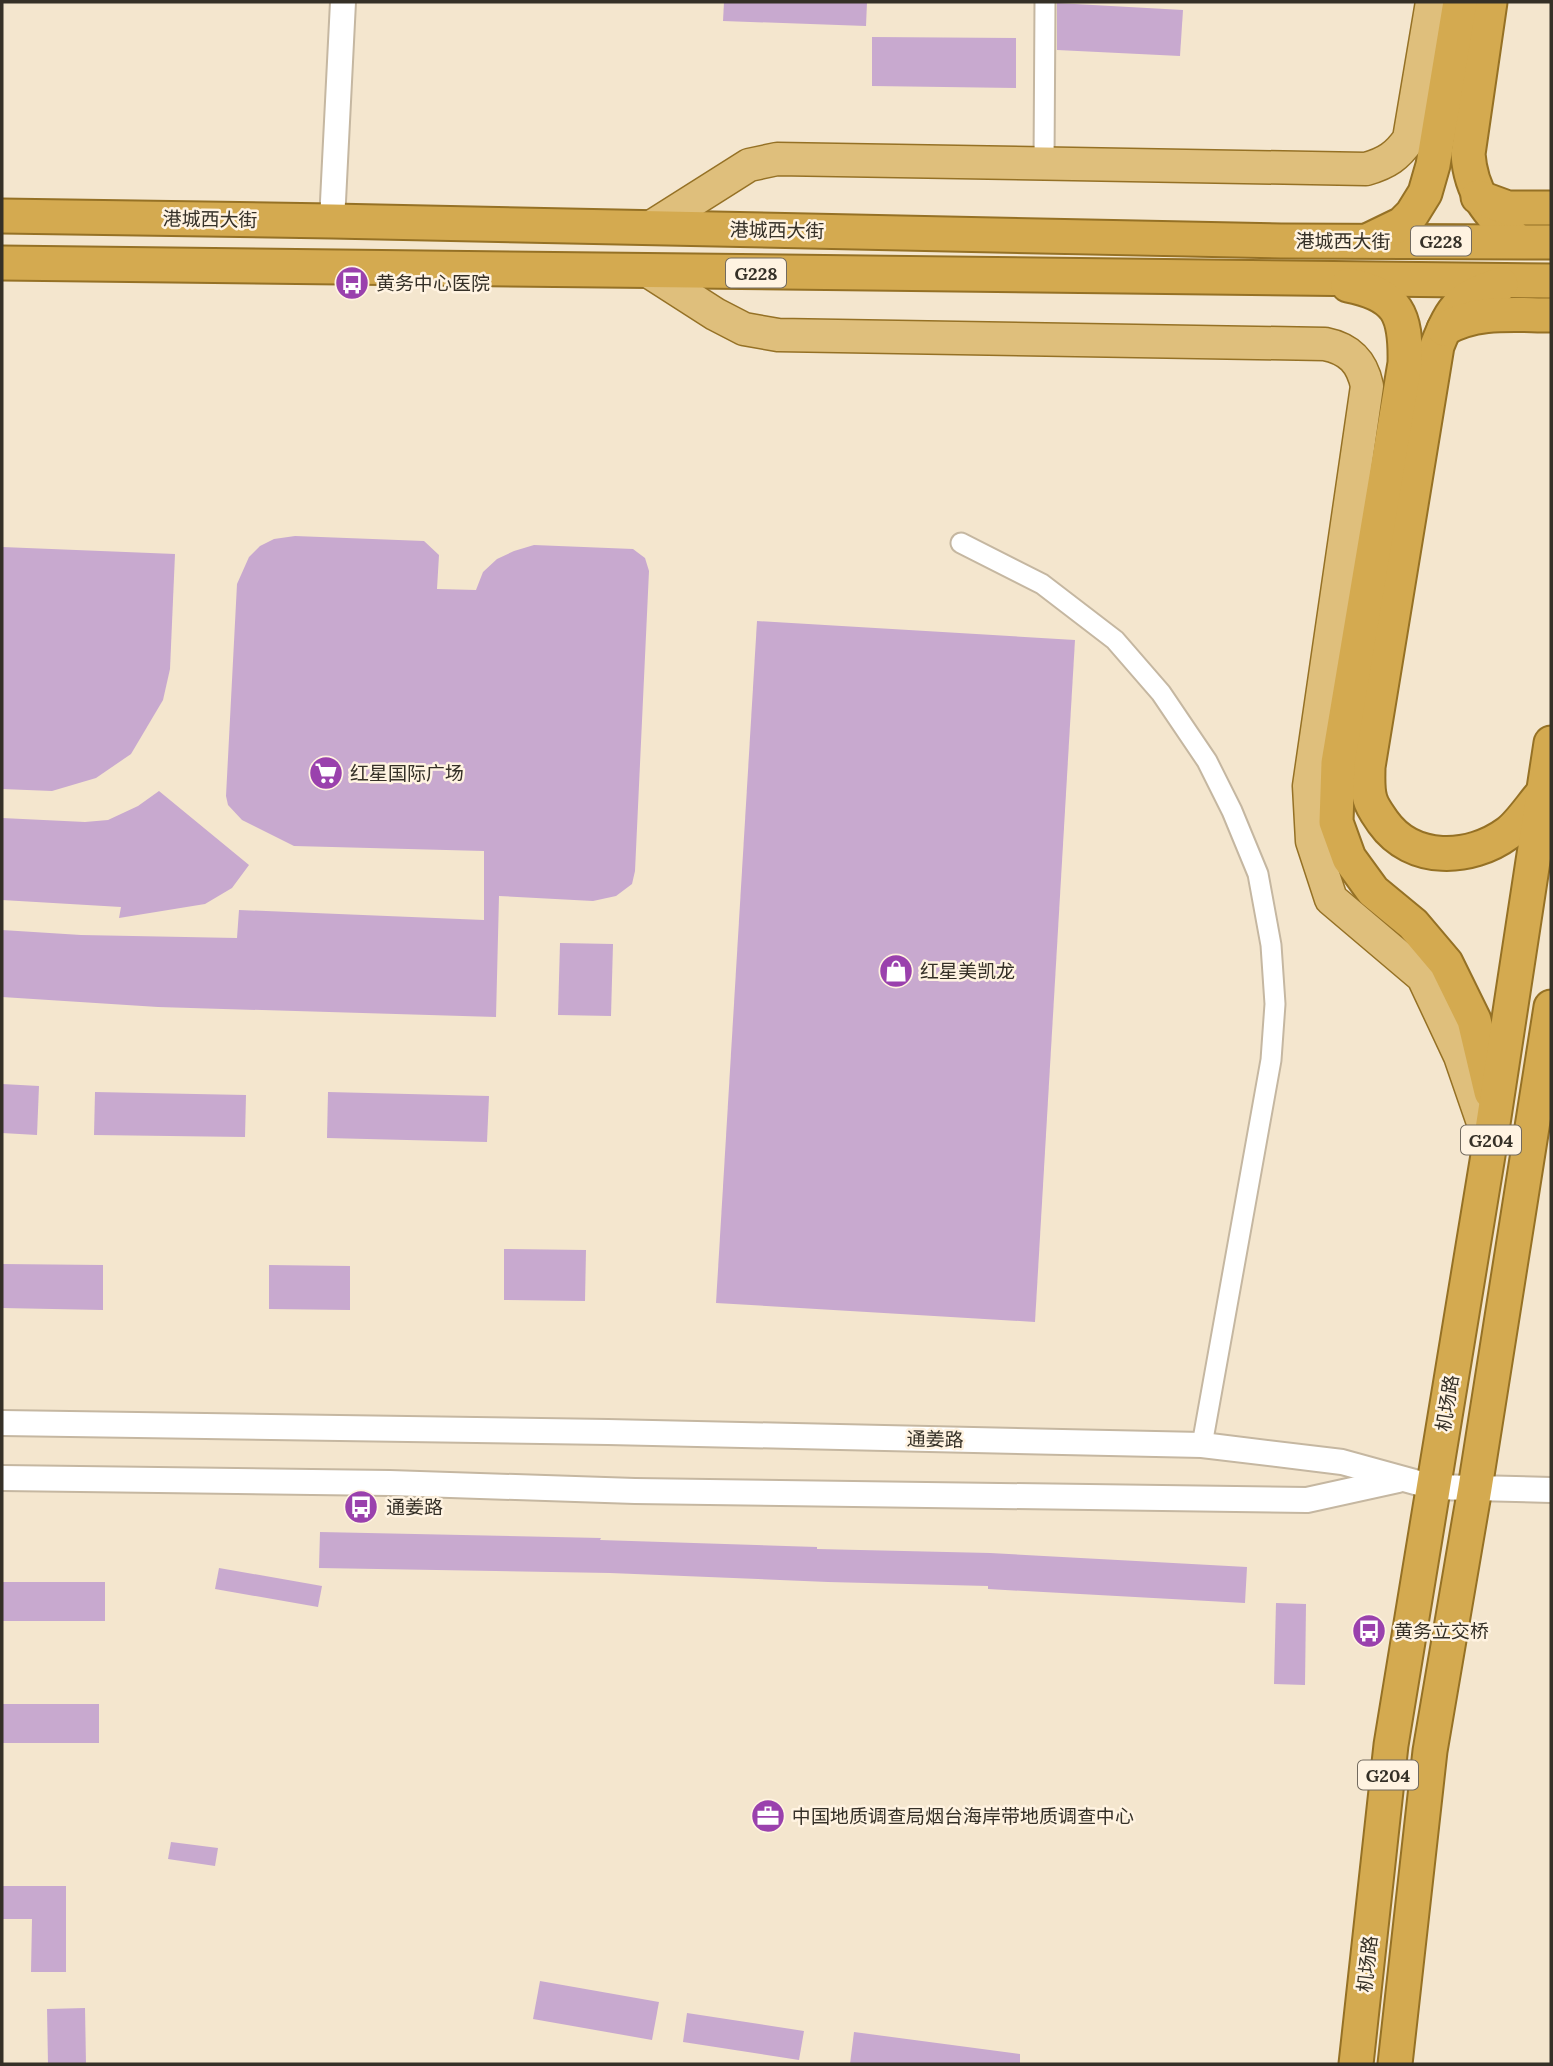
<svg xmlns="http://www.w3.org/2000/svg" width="1553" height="2066" font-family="Lora,'Noto Sans SC',serif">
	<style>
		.building { fill: #c8a9cf }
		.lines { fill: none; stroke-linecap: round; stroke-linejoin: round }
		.minor-casing { stroke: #c5b7a1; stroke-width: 23 }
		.tertiary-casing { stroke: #c5b7a1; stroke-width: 28 }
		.primary-casing { stroke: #957125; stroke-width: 35 }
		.trunk-casing { stroke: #957125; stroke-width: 37 }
		.minor { stroke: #fff; stroke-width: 19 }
		.tertiary { stroke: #fff; stroke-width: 24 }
		.primary { stroke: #dfbf7c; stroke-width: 32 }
		.trunk { stroke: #d4aa50; stroke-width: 33 }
		.labels { text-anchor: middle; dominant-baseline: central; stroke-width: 5; stroke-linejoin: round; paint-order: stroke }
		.shield { fill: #fff3e1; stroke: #726a5f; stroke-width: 2 }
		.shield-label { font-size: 18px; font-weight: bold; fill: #353027 }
		.street-label { font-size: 19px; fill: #353027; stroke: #fff3e1 }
		.poi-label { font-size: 19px; fill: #353027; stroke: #fff3e1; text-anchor: start }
	</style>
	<rect width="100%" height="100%" fill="#f4e6ce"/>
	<!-- building -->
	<g class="building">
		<polygon points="724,2 867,2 866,26 723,21"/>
		<polygon points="1057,3 1183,10 1180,56 1057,50"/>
		<polygon points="872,37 1016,38 1016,88 872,86"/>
		<polygon points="295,536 424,541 439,555 437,589 476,590 483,572 497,559 514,551 534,545 633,549 645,558 649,571 635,871 632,884 616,896 593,901 499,896 496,1017 158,1007 2,997 2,930 81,935 237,938 239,910 484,920 484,851 294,846 242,820 228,805 226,796 237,584 249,557 260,546 274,539"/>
		<polygon points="2,547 175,554 170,669 163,700 131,754 96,778 52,791 2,789"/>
		<polygon points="757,621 1075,640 1035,1322 716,1303"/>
		<polygon points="159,791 249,865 232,888 205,904 119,918 121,907 2,900 2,818 85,822 108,820 138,806"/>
		<polygon points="560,943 613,944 611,1016 558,1015"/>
		<polygon points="2,1084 39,1086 37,1135 2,1133"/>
		<polygon points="95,1092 246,1095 245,1137 94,1135"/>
		<polygon points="328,1092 489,1096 487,1142 327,1138"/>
		<polygon points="504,1249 586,1250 585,1301 504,1300"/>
		<polygon points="2,1264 103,1265 103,1310 2,1308"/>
		<polygon points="269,1265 350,1266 350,1310 269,1309"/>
		<polygon points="320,1532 601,1538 600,1540 817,1547 817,1549 990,1553 1247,1567 1245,1603 988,1589 988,1586 828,1582 610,1573 319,1568"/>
		<polygon points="219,1568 322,1586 318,1607 215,1589"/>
		<rect x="2" y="1582" width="103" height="39"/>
		<polygon points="1276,1603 1306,1604 1305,1685 1274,1684"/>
		<rect x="2" y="1704" width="97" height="39"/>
		<polygon points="171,1842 218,1848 215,1866 168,1859"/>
		<polygon points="2,1886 66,1886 66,1972 31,1972 32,1919 2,1919"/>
		<polygon points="540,1981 659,2002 652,2040 533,2019"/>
		<polygon points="85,2008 86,2064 48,2064 47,2009"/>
		<polygon points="687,2013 804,2031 799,2060 683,2042"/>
		<polygon points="854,2032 1020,2054 1020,2064 850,2064"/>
	</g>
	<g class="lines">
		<!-- minor casing -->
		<g class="minor-casing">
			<g id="minor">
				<polyline points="1044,163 1045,2"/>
				<polyline points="961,543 1042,584 1115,640 1161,693 1207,761 1232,811 1258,874 1271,945 1275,1004 1271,1060 1202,1445"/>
			</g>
		</g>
		<!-- tertiary casing -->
		<g class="tertiary-casing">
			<g id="tertiary">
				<polyline points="332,221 343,2"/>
				<polyline points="2,1423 608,1432 1202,1445 1342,1462 1433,1487 1551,1490"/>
				<polyline points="2,1478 390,1483 635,1491 1307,1500 1398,1480"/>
			</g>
		</g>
		<!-- primary casing -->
		<g class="primary-casing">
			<g id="primary">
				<path d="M651,227L749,165L777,159L1366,169C1387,163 1397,156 1409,139L1432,2"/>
				<path d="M648,271L715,314L744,329L778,335L1325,344C1350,349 1362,362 1367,386L1309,786L1312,841L1331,899L1423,977L1460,1056L1490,1143"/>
			</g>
		</g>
		<!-- trunk casing -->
		<g class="trunk-casing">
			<g id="trunk">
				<path d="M1490,2L1468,154C1471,194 1489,213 1517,241"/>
				<polyline points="1478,197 1508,208 1551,208"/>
				<polyline points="2,216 332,221 1281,241 1551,242"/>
				<polyline points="1369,240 1402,224 1412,214 1425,193 1433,165 1460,2"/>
				<polyline points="2,263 1551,281"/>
				<path d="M1501,284C1460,298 1453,305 1437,346L1368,767C1368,778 1367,789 1370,799C1372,807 1379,816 1383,822C1412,863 1470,861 1508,833C1521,823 1532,805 1543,793"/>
				<path d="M1348,285C1399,295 1406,315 1405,363L1338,763L1336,822L1349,858L1373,891L1413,924L1446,963L1474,1020L1491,1092"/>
				<path d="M1444,329C1477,310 1514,315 1551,315"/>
				<polyline points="1356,2064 1391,1745 1490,1143 1551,743"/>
				<polyline points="1395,2064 1430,1751 1475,1488 1551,1007"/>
			</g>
		</g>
		<!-- minor -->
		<use href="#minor" class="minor"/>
		<!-- tertiary -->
		<use href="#tertiary" class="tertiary"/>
		<!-- primary -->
		<use href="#primary" class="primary"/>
		<!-- trunk -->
		<use href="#trunk" class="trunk"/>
	</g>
	<!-- icons -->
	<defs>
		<g id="bus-disc" transform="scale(1.75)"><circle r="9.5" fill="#9a41ad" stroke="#fff3e1"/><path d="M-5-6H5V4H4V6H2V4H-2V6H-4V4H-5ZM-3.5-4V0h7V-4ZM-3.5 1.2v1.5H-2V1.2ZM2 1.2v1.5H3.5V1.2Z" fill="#fff"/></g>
		<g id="supermarket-disc" transform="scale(1.75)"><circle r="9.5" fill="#9a41ad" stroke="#fff3e1"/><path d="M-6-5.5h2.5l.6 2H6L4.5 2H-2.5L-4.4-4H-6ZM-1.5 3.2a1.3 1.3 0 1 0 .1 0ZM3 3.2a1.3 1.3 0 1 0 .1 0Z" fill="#fff"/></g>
		<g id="shop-disc" transform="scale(1.75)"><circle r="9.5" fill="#9a41ad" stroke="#fff3e1"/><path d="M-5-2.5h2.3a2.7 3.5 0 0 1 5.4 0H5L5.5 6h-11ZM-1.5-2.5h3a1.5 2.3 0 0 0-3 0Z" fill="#fff"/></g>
		<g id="office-disc" transform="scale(1.75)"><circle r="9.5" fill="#9a41ad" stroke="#fff3e1"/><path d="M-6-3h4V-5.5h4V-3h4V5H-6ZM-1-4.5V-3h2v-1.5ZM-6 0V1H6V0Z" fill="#fff"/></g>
	</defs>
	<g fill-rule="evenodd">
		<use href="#bus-disc" x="352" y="283"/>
		<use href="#supermarket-disc" x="326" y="773"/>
		<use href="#shop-disc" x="896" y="971"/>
		<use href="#bus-disc" x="361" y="1507"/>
		<use href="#bus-disc" x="1369" y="1631"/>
		<use href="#office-disc" x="768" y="1816"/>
	</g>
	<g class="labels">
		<!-- shield labels -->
		<g class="shield">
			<rect x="1411" y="226.5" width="60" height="29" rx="5"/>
			<rect x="726" y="258.5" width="60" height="29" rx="5"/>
			<rect x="1461" y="1125.5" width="60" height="29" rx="5"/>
			<rect x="1358" y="1760.5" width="60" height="29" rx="5"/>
		</g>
		<g class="shield-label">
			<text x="1441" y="241">G228</text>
			<text x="756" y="273">G228</text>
			<text x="1491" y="1140">G204</text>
			<text x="1388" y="1775">G204</text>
		</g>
		<!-- street labels -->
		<g class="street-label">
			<text transform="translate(210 219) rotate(1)">港城西大街</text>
			<text transform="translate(777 230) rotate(1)">港城西大街</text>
			<text x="1343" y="241">港城西大街</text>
			<text transform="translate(1447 1403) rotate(-81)">机场路</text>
			<text transform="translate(935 1439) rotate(1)">通姜路</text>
			<text transform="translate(1367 1964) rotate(-84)">机场路</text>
		</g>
		<!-- poi labels -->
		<g class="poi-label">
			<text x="376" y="283">黄务中心医院</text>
			<text x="350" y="773">红星国际广场</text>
			<text x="920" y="971">红星美凯龙</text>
			<text x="386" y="1507">通姜路</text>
			<text x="1394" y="1631">黄务立交桥</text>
			<text x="792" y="1816">中国地质调查局烟台海岸带地质调查中心</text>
		</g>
	</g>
	<!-- border -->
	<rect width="1553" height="2066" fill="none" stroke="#353027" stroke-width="7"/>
</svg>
